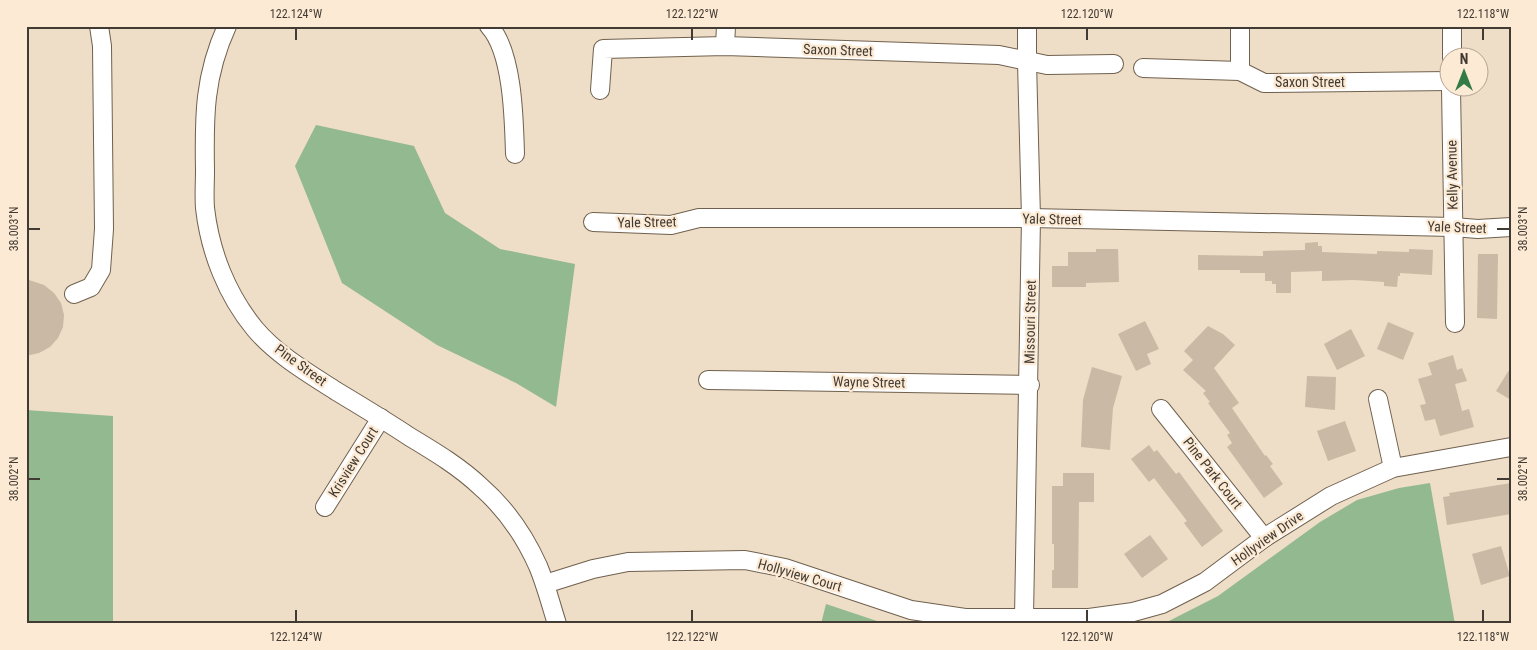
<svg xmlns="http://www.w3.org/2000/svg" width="1537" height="650" font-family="'Roboto Condensed',sans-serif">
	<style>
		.grass { fill: #93b990 }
		.building { fill: #cab9a4 }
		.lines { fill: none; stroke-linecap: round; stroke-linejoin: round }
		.minor-casing { stroke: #70614e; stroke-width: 20 }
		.minor { stroke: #fff; stroke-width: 18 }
		.ticks { fill: none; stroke: #423b33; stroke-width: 2 }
		.labels { text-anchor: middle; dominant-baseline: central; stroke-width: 4.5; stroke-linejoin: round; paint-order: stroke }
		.street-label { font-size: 14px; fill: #423b33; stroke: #fcead4 }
		.neatline { fill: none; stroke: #423b33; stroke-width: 2 }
		.ticks-label { font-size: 12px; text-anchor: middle; fill: #423b33 }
	</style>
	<rect width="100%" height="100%" fill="#eeddc7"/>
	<!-- grass -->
	<g class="grass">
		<polygon points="316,125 414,146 445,213 500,249 575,264 556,407 516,383 437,345 342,283 295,166"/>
		<polygon points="26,410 113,416 113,624 26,624"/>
		<polygon points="1430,483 1455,624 1163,624 1218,596 1320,522 1357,500 1399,488"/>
		<polygon points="826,604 886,624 821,624"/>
	</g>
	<!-- building -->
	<g class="building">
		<polygon points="1318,242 1318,246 1322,246 1322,252 1377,254 1377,251 1409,252 1409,249 1433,250 1432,275 1400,273 1400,276 1398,276 1397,287 1384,286 1384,282 1354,280 1322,281 1322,271 1291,272 1291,293 1276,293 1276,284 1272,284 1272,281 1265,281 1265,273 1240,273 1240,270 1198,270 1198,255 1263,256 1263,251 1305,250 1305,243"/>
		<polygon points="1096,249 1118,249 1119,282 1086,283 1086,287 1052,287 1052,266 1068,266 1068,252 1096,252"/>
		<polygon points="1478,254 1498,254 1497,319 1477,318"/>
		<polygon points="26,279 44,285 54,293 61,303 64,315 63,327 58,338 50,347 39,353 26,356"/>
		<polygon points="1145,321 1159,349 1147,354 1151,364 1136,371 1118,334"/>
		<polygon points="1388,322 1414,333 1403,360 1377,349"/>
		<polygon points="1208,326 1223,334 1235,345 1214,368 1239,403 1232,408 1265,456 1266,455 1273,464 1270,466 1283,484 1264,498 1227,447 1232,443 1227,435 1230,433 1208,403 1210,402 1203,393 1206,391 1183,370 1193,360 1184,351"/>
		<polygon points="1351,329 1365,356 1337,370 1324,344"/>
		<polygon points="1453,355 1457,370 1462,368 1467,381 1455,384 1462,411 1469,409 1474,427 1440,436 1435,419 1425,421 1420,405 1426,404 1418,379 1432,375 1428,363"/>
		<polygon points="1092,367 1122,376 1113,408 1110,450 1081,447 1083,400"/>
		<polygon points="1511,367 1511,400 1496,391"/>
		<polygon points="1307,376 1336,377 1335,410 1305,407"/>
		<polygon points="1345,421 1356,451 1328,461 1317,431"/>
		<polygon points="1149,445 1154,452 1157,450 1176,474 1179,472 1223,531 1202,547 1184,523 1187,521 1154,478 1149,482 1131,459"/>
		<polygon points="1063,473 1094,473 1094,502 1079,502 1078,588 1052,588 1052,570 1054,570 1054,544 1052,544 1052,486 1063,486"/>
		<polygon points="1511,483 1511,514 1447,525 1443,497 1450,496 1449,493"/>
		<polygon points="1150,535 1168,559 1142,578 1124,554"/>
		<polygon points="1501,546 1510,576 1481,585 1472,554"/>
	</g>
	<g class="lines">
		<!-- minor casing -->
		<g class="minor-casing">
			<g id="minor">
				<path d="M227,26C204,76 204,117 205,170C205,183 204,196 205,208C210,252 227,295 255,329C277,355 308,373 336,391C361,406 386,421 410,437C435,452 460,467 481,487C505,508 525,537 538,566C546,585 551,605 557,624"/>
				<path d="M489,26C513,52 514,120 515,154"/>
				<polyline points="1240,26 1240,71"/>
				<polyline points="725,46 726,26"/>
				<polyline points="1452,58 1452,26"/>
				<polyline points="1143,68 1240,71 1264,83 1450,81"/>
				<polyline points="1451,88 1455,323"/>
				<polyline points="600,90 603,49 725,46 999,55 1047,65 1114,64"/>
				<polyline points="593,222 671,225 699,218 1031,218 1453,227 1478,229 1511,227"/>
				<polyline points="74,294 91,287 101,270 104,229 102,46 99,26"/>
				<polyline points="708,380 1030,385"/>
				<polyline points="1378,399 1393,468"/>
				<polyline points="1161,409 1264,538"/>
				<polyline points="325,507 381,418"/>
				<polyline points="545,584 593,569 628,562 745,560 785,568 911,610 965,618 1089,618 1133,612 1162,604 1205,582 1264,538 1331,496 1393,468 1511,447"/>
				<polyline points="1024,617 1031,218 1027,62 1027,26"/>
			</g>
		</g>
		<!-- minor -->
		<use href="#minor" class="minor"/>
	</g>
	<!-- ticks -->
	<path class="ticks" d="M296,28V40M692,28V40M1087,28V40M1483,28V40M28,229H40M1497,229H1510M28,479H40M1497,479H1510M296,610V622M692,610V622M1087,610V622M1483,610V622"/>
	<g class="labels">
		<!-- street labels -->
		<g class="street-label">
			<text transform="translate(838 50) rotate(2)">Saxon Street</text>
			<text x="1310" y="82">Saxon Street</text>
			<text transform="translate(1452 175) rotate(-91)">Kelly Avenue</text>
			<text transform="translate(1052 219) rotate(1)">Yale Street</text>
			<text transform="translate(647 222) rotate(-1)">Yale Street</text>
			<text transform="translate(1457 227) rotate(2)">Yale Street</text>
			<text transform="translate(1030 322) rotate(-89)">Missouri Street</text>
			<text transform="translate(301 365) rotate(36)">Pine Street</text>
			<text transform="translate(869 382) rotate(1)">Wayne Street</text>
			<text transform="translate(353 462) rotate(-58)">Krisview Court</text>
			<text transform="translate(1213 473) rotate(52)">Pine Park Court</text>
			<text transform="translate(1267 538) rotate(-35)">Hollyview Drive</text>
			<text transform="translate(800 575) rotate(16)">Hollyview Court</text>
		</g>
	</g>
	<!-- border -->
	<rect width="1537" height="650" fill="none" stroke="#fcead4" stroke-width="55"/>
	<!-- north arrow -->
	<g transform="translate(1464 72)"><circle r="24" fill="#fcead4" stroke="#b2a494"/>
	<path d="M0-4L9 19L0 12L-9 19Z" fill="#327b48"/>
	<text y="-8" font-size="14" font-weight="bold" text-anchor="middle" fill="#423b33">N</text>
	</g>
	<rect x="28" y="28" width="1482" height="594" class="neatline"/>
	<g class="ticks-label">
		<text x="296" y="18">122.124°W</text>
		<text x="692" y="18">122.122°W</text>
		<text x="1087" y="18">122.120°W</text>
		<text x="1483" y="18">122.118°W</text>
		<text transform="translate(14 229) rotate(-90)" y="4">38.003°N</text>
		<text transform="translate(1523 229) rotate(-90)" y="4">38.003°N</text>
		<text transform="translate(14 479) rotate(-90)" y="4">38.002°N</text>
		<text transform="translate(1523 479) rotate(-90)" y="4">38.002°N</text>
		<text x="296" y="641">122.124°W</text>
		<text x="692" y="641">122.122°W</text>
		<text x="1087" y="641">122.120°W</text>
		<text x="1483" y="641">122.118°W</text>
	</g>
</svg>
